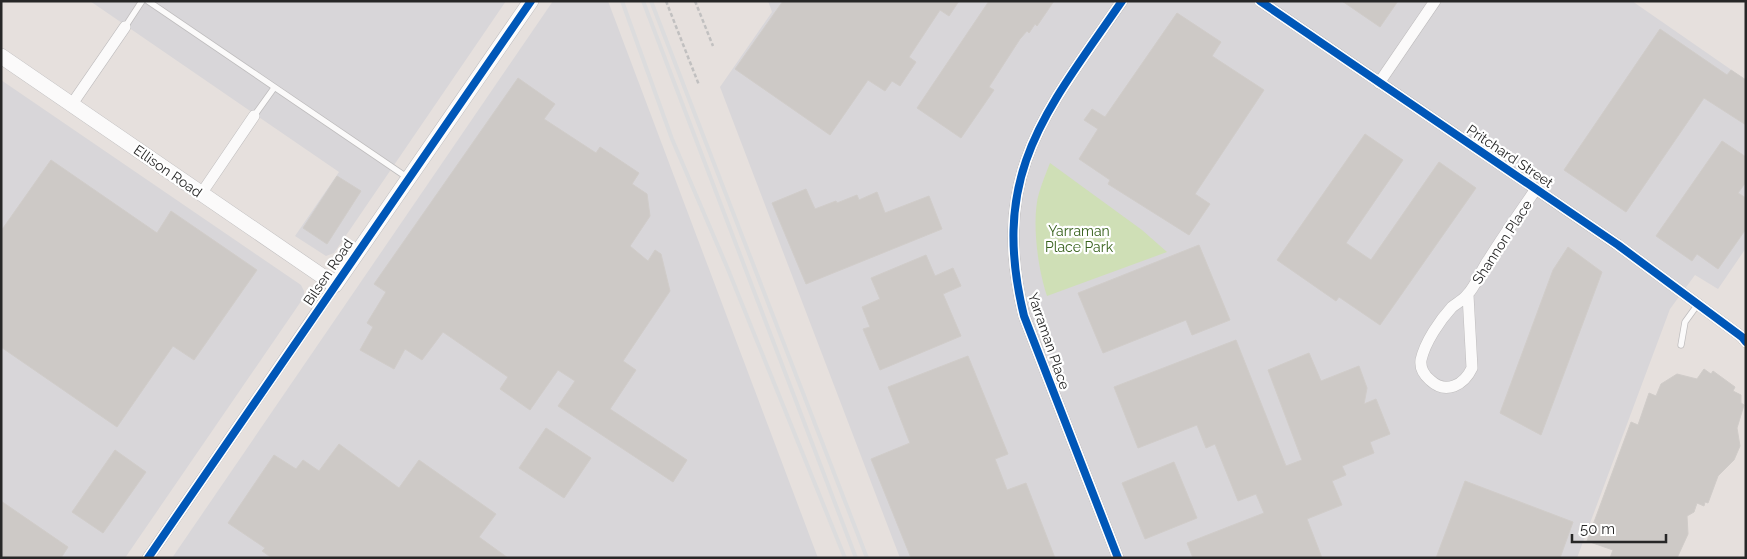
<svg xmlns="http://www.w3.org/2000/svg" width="1747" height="559" font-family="Raleway,sans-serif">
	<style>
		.industrial { fill: #d8d6d9 }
		.green { fill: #cfdfb6 }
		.building { fill: #cdc9c6; stroke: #d0ccc9 }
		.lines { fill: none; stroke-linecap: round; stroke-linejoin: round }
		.service-casing { stroke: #bfbdbe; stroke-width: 7 }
		.minor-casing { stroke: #bfbdbe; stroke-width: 12 }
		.tertiary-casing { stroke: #bfbdbe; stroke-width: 16 }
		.path { stroke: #c1c0c0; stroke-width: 2.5; stroke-dasharray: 4 2.5; stroke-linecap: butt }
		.service { stroke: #fbfafa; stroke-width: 5.5 }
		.minor { stroke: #fbfafa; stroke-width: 11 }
		.tertiary { stroke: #fbfafa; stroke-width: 15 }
		.rail { stroke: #dcdcdd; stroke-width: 4 }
		.cycleway-casing { stroke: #fff; stroke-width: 11 }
		.cycleway { stroke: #0057b8; stroke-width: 8 }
		.labels { text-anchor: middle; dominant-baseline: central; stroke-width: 4.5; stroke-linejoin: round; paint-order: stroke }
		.street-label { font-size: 14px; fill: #272727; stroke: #fff }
		.park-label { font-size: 14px; fill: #36601b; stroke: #fff }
	</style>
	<rect width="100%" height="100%" fill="#e6e0dd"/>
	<!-- industrial -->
	<g class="industrial">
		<polygon points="90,1 506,1 334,253 326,256 295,236 339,172"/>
		<polygon points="553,1 608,1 818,558 172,558"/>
		<polygon points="768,1 1632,1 1746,80 1746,248 1718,289 1695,275 1670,309 1577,558 900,558 720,87 772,12"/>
		<polygon points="1,80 301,285 304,291 304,297 125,558 1,558"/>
	</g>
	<!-- green -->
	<path class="green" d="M1050,163L1142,230L1167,252L1047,296C1038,270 1031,220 1039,193C1042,183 1046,173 1050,163Z"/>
	<!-- building -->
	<g class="building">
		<polygon points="783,1 959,1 949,16 940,10 909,57 916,62 900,86 892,81 885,91 868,80 830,135 735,69"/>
		<polygon points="989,1 1054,1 1037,26 1035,24 1029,33 1027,31 1020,39 989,87 994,90 961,138 917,108"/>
		<polygon points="1342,1 1398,1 1380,27"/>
		<polygon points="1177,13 1221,42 1212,56 1264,90 1195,194 1210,204 1189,235 1108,184 1110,180 1079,159 1098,129 1084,120 1092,109 1105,117"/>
		<polygon points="1660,29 1727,75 1731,70 1746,80 1746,125 1704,98 1626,212 1564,170"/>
		<polygon points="518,78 555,104 544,119 596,153 600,147 639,173 632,184 647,194 650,216 630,246 648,261 655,250 661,254 670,291 623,361 636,370 610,409 687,460 673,482 558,406 575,381 558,370 530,410 500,389 508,377 443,332 422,360 405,349 394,369 360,350 373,327 367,323 386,292 374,284"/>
		<polygon points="1365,134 1403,160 1346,243 1371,260 1439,162 1476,188 1380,325 1339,297 1336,301 1277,260"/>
		<polygon points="1722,141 1746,157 1746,182 1738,193 1746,198 1746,229 1718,269 1697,254 1692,261 1656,236"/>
		<polygon points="51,160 157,233 171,211 257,270 194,360 173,346 117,427 1,347 1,231"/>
		<polygon points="337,176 361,191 327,244 303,228"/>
		<polygon points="806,189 815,209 836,201 837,203 857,195 859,200 877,192 885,213 929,196 942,229 806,284 772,203"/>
		<polygon points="1199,245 1230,320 1192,335 1186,320 1103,353 1078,293"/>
		<polygon points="1568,247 1602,272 1541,435 1500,413 1553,270"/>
		<polygon points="926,255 935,276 953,268 961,286 943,294 961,336 880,370 863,329 870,327 862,307 880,299 871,278"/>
		<polygon points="1236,340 1286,466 1302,460 1268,370 1309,353 1321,381 1359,366 1367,388 1364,404 1376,399 1390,434 1370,442 1374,453 1342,466 1346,475 1332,481 1342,505 1307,519 1322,558 1193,558 1187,543 1264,513 1256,494 1238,501 1215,444 1206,448 1197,425 1138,448 1114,387"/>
		<polygon points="968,356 1008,454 995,459 1007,490 1026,483 1055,558 911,558 871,459 910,443 888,387"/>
		<polygon points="1704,369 1711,374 1713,371 1735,387 1733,391 1741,395 1741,403 1744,405 1737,428 1740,446 1734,460 1718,476 1708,503 1705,502 1704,506 1697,503 1694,512 1687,516 1688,534 1677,558 1610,558 1613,550 1587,541 1631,422 1638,425 1649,393 1656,396 1661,384 1677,374 1697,379"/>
		<polygon points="546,428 591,458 564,498 519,468"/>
		<polygon points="339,444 399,488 419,460 496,514 479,537 508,558 272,558 262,551 265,548 228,523 274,455 296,469 303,460 319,471"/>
		<polygon points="115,450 146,472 103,533 72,512"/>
		<polygon points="1174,462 1197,518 1145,539 1122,483"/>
		<polygon points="1465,481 1573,522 1560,558 1436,558"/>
		<polygon points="1,501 68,547 61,558 1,558"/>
	</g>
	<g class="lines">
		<!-- service casing -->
		<g class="service-casing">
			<g id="service">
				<polyline points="148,1 408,178"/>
				<polyline points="125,27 142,1"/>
				<polyline points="254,116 274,88"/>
				<polyline points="1681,345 1685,322 1698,304"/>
			</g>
		</g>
		<!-- minor casing -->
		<g class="minor-casing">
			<g id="minor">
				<polyline points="1260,1 1618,245 1742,337 1746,342"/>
				<polyline points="1379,83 1435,1"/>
				<polyline points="72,104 125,27"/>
				<polyline points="201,194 254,116"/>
				<path d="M1468,295L1472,368C1464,385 1446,395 1430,380C1424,375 1420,368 1421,360C1425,342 1440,320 1452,307C1457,303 1463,300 1467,295C1476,286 1481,270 1489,259C1504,235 1520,212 1536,189"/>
				<polyline points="148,558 335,285"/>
				<path d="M1118,558L1024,316C989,173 1046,112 1122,1"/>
			</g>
		</g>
		<!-- tertiary casing -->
		<g class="tertiary-casing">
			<polyline id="tertiary" points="1,56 335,285 531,1"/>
		</g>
		<!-- path -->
		<g class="path">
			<polyline points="666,1 699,85"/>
			<polyline points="695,1 713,46"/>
		</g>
		<!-- service -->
		<use href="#service" class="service"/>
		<!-- minor -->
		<use href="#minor" class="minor"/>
		<!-- tertiary -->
		<use href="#tertiary" class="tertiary"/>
		<!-- rail -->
		<g class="rail">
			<polyline points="622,1 672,139 727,267 845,558"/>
			<polyline points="643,1 856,558"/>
			<polyline points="651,1 867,558"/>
		</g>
		<!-- cycleway casing -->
		<g class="cycleway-casing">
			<g id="cycleway">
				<polyline points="1260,1 1618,245 1742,337 1746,342"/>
				<polyline points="148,558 531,1"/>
				<path d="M1118,558L1024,316C989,173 1046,112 1122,1"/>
			</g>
		</g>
		<!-- cycleway -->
		<use href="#cycleway" class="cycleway"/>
	</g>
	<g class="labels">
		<!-- street labels -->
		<g class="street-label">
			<text transform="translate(1510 156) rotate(34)">Pritchard Street</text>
			<text transform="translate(168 171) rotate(35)">Ellison Road</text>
			<text transform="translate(1502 242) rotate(-57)">Shannon Place</text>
			<text transform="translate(328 272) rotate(-56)">Bilsen Road</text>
			<text transform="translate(1049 341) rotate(71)">Yarraman Place</text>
		</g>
		<!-- park labels -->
		<g class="park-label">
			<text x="1079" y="231">Yarraman<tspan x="1079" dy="16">Place Park</tspan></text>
		</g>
	</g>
	<!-- border -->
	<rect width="1747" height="559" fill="none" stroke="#272727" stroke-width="5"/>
	<!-- scale -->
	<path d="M1572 534v8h94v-8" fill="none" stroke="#272727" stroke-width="2.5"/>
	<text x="1580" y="534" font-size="15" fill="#272727" stroke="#ffffff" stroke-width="4" paint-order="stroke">50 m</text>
</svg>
